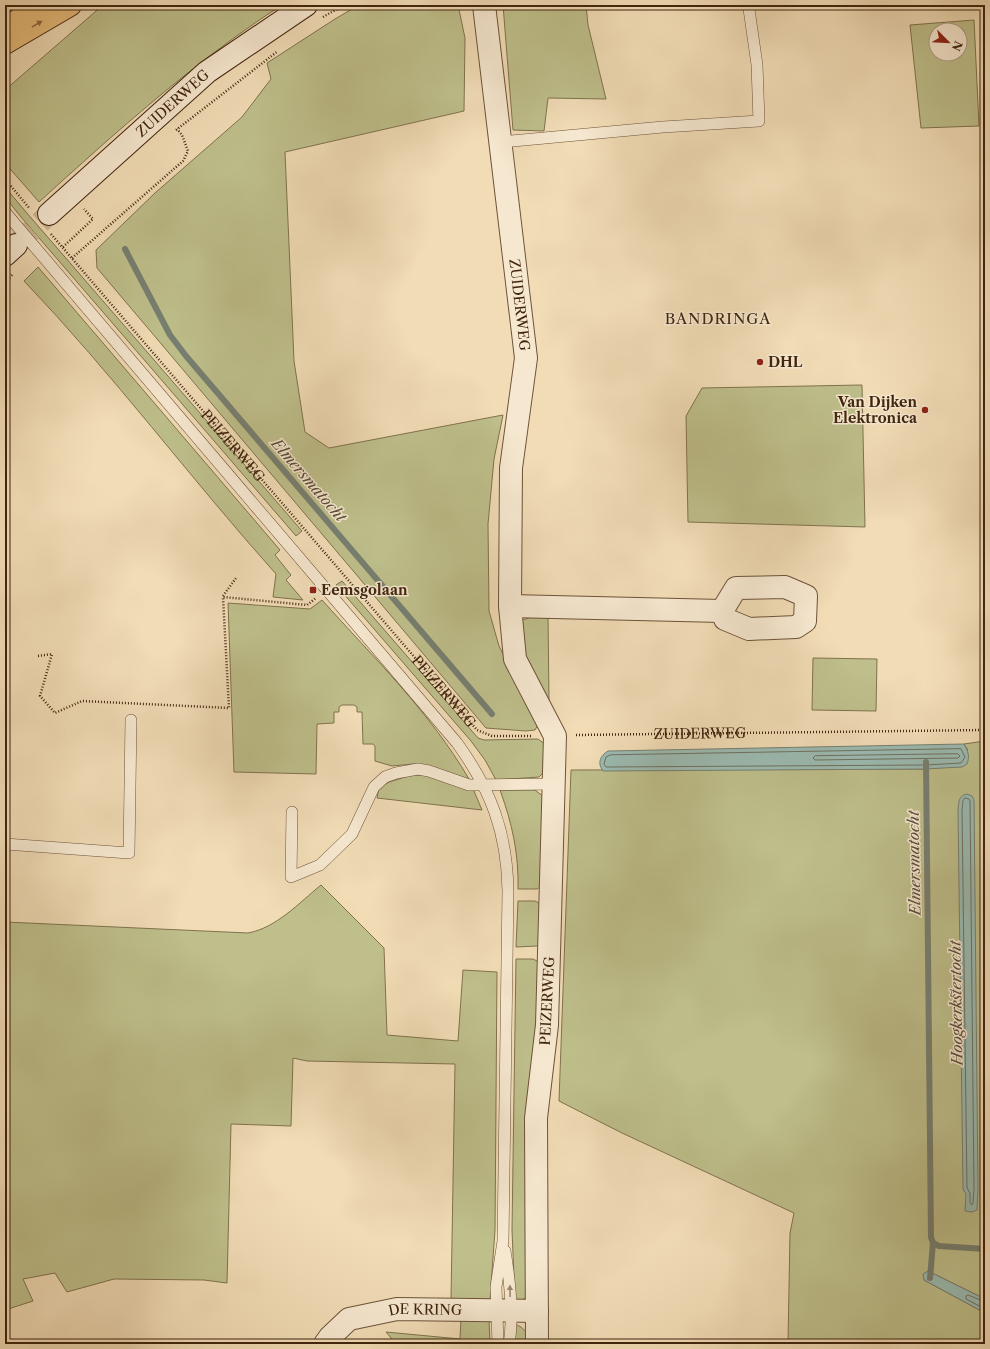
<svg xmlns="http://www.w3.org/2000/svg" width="990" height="1349" font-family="'Libre Caslon Text',serif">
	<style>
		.green { fill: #bebf8b; stroke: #80724d; fill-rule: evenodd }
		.water { fill: #9bbbb2; stroke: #777f71 }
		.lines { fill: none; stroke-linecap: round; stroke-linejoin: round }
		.shore { stroke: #6e7060; stroke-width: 1 }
		.stream { stroke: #777f71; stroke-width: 6 }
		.secondary-tunnel { stroke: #ceb795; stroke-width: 22; stroke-dasharray: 22 11; stroke-linecap: butt }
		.lane-casing { stroke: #6d5339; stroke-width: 12 }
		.street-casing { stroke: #6d5339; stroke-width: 24 }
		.secondary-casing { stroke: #41250f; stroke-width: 24 }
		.highway-casing { stroke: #41250f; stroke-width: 24 }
		.path { stroke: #41250f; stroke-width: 2.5; stroke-dasharray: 1 2; stroke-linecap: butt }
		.lane { stroke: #f6e8d0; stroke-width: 11 }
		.street { stroke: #f6e8d0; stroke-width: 22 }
		.secondary { stroke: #f6e8d0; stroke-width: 22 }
		.highway { stroke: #e8be7b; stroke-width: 22 }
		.oneway { fill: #8c6a40 }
		.oneway2 { fill: #9c8670 }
		.poi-dot { fill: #8f2418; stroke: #f6e8d0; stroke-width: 1.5 }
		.labels { text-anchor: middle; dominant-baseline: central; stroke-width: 3; stroke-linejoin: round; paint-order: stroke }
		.street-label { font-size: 14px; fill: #41250f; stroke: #f6e8d0 }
		.poi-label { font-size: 14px; font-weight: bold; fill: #41250f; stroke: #f6e8d0; text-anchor: start }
		.neighbourhood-label { font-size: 15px; letter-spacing: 1px; fill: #41250f; stroke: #f6e8d0 }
		.water-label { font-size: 15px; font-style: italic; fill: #584a38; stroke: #f6e8d0 }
	</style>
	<rect width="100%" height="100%" fill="#f1dcb6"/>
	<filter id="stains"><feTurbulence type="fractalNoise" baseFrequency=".005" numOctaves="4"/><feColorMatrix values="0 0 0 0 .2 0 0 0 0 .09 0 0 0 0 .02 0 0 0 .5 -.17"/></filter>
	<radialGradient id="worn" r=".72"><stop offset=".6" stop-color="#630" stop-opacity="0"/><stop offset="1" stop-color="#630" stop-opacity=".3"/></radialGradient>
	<!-- green -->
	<g class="green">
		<path d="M103,5H282C195,61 116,132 39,202L5,163V90Z"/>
		<polygon points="359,5 458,5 465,38 464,111 285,152 294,361 305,432 329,448 503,415 494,459 488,524 489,611 499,646 538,725 535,730 526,731 486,728 97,268 96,250 155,193 242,117 271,79 267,63 335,19"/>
		<polygon points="503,5 586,5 588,25 606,99 548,98 544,131 513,130"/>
		<path d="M974,20L979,126L921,128L910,25ZM936,30H960V54H936Z"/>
		<polygon points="5,187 26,212 302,531 296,536 21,217 5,197"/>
		<path d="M38,267L280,550L275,555L291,575L286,580L303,600L273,597L276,574C190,478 113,374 24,281Z"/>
		<polygon points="862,385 865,527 688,522 686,416 702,388"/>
		<polygon points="342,581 478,738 484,740 538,739 545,744 545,771 539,777 496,780 485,760 471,741 336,585"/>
		<path d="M322,600C373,657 430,712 469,779L425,766L413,764L392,766L375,761V746L373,744H363L362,712H357V707L354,705H342L339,707V712H334V723L317,724L316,774L234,772L228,603L310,609Z"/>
		<polygon points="534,616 548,616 549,701 526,663 520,621"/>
		<polygon points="813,658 877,659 876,711 812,710"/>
		<polygon points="985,741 985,1299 928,1271 924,1280 985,1313 985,1344 788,1344 790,1233 794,1213 622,1133 559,1101 571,770 925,769 968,750 964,744"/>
		<polygon points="412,775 424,775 474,791 482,810 377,798 379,788 389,782"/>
		<path d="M500,790H535L544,797L542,886L537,889H518C519,854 512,823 500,790Z"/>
		<path d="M321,885L384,948L387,1035L458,1041L463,970L497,972L495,1230L490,1300H451L455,1064L307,1061L293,1058L291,1126L231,1124L227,1283L204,1280L114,1279L67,1292L55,1273L23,1279L33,1301L5,1310V922L248,933C276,928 299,903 321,885Z"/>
		<polygon points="518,901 535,901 541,904 540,945 537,946 516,947"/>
		<polygon points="516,959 533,959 539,962 529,1295 521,1301 515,1301 512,1230"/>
		<polygon points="461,1319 489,1320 490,1344 396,1344 386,1332 460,1339"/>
		<path d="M515,1324C525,1328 528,1333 530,1344H514Z"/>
	</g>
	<!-- water -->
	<g class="water">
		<path d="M964,744C968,751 970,756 967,764L962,767L925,769L603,771C597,763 600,756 608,751Z"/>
		<path d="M967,794L972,796L974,800L978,1189L977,1210L972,1212L965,1211L966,1194L963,1189L958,810C959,802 958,796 967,794Z"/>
		<polygon points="928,1271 985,1299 985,1313 924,1280 923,1274"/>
	</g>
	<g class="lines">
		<!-- shore -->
		<g class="shore">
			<polygon points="961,749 965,757 961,763 925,765 606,767 604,764 606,757 610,755"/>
			<polygon points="958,754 960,756 958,758 815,760 813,758 815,756"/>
			<polygon points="965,798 969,799 970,801 974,1189 973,1203 972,1205 970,1203 970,1193 967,1188 962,810 963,801"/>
			<polyline points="985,1302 968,1295 966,1296 966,1299 985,1309"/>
		</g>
		<!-- stream -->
		<g class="stream">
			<polyline points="125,249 170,335 186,356 492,714"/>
			<polyline points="926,762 931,1237 933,1243 939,1246 985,1249"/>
			<polyline points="930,1278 933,1243"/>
		</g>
		<!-- secondary-tunnel -->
		<polyline class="secondary-tunnel" points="16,245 49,214"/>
		<!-- lane casing -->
		<g class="lane-casing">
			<g id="lane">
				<polyline points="501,142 663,127 759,121 757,65 749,9"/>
				<path d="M5,212L457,743C491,790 507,832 508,891L503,1241L496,1287L498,1344"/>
				<polyline points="292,812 291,877 320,865 352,834 374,787 385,777 396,773 418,769 429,771 469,785 555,784"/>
				<polyline points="5,844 129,853 131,720"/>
				<path d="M505,1251C510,1281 514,1314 509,1344"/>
			</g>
		</g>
		<!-- street casing -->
		<g class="street-casing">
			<g id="street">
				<path id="s3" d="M484,5L526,358L511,468L510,606L515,659L555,736L547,1025L536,1118L537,1344"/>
				<polygon points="785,587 806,596 805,621 796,627 749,629 725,619 722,611 736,588"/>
				<polyline points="510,606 722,611"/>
				<path id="s4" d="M325,1344L330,1337L349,1319L397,1309L537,1311"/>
			</g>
		</g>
		<!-- secondary casing -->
		<g class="secondary-casing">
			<g id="secondary">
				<path id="s5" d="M49,214L207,72L306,5"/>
				<polyline points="5,255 16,245"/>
			</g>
		</g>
		<!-- highway casing -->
		<g class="highway-casing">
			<g id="highway">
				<polyline points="5,32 35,5"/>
				<polyline points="5,43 70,5"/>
			</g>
		</g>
		<!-- path -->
		<g class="path">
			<polyline points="984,5 985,100"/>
			<polyline points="323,17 344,5"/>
			<polyline points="176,130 278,51"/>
			<polyline points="5,179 30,209"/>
			<path id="s1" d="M51,234L477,730L492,736H533"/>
			<polyline points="63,247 93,219 84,209"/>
			<polyline points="72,258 183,161 188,151 182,135 177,129"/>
			<polyline points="5,282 13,274"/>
			<polyline points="223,596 236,578"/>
			<polyline points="38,656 52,654 40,696 55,713 82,701 229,708 223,597 307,605 316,598"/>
			<path id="s2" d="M576,735L985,730"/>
		</g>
		<!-- lane -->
		<use href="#lane" class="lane"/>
		<!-- street -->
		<use href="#street" class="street"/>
		<!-- secondary -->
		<use href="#secondary" class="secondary"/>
		<!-- highway -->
		<use href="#highway" class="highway"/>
	</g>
	<!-- one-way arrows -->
	<defs><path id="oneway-solid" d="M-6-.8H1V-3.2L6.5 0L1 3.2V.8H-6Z"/></defs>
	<use class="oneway" href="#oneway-solid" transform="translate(37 24) rotate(-31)"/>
	<use class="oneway2" href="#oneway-solid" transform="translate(510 1291) rotate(-91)"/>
	<!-- markers -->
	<g class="poi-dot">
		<circle cx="760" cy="362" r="4"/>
		<circle cx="925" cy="410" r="4"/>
		<rect x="309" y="586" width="8" height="8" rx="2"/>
	</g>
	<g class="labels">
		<!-- street labels -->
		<g class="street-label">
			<text stroke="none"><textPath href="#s5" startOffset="166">ZUIDERWEG</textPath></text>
			<text stroke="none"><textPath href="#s3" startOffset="302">ZUIDERWEG</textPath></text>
			<text stroke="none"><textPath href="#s1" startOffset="279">PEIZERWEG</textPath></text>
			<text stroke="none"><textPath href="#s1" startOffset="603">PEIZERWEG</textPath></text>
			<text stroke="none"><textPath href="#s2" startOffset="124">ZUIDERWEG</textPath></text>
			<text transform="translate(547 1001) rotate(-87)">PEIZERWEG</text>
			<text stroke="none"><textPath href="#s4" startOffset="112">DE KRING</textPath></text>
		</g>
		<!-- poi labels -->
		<g class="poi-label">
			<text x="768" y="362">DHL</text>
			<text x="917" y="402" text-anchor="end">Van Dijken<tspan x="917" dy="16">Elektronica</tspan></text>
			<text x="321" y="590">Eemsgolaan</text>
		</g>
		<!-- neighbourhood labels -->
		<g class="neighbourhood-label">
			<text x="718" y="318">BANDRINGA</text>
		</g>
		<!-- water labels -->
		<g class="water-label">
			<text transform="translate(309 480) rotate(49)">Elmersmatocht</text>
			<text transform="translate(914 863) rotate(-91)">Elmersmatocht</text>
			<text transform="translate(956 1003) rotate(-91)">Hoogkerkstertocht</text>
		</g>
	</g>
	<!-- margin -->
	<rect width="990" height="1349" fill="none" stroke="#f1dcb6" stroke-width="20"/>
	<rect x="6" y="6" width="978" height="1337" fill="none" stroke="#41250f" stroke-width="2"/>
	<rect x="10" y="10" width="970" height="1329" fill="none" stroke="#41250f"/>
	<!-- north arrow -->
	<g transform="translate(948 42) rotate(114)"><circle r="19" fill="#f6e8d0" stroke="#ae9a83"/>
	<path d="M0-3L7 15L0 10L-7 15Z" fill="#8f2418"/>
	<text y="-6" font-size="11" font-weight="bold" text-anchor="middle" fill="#41250f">N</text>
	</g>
	<rect width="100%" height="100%" filter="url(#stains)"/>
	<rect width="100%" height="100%" fill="url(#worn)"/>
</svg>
